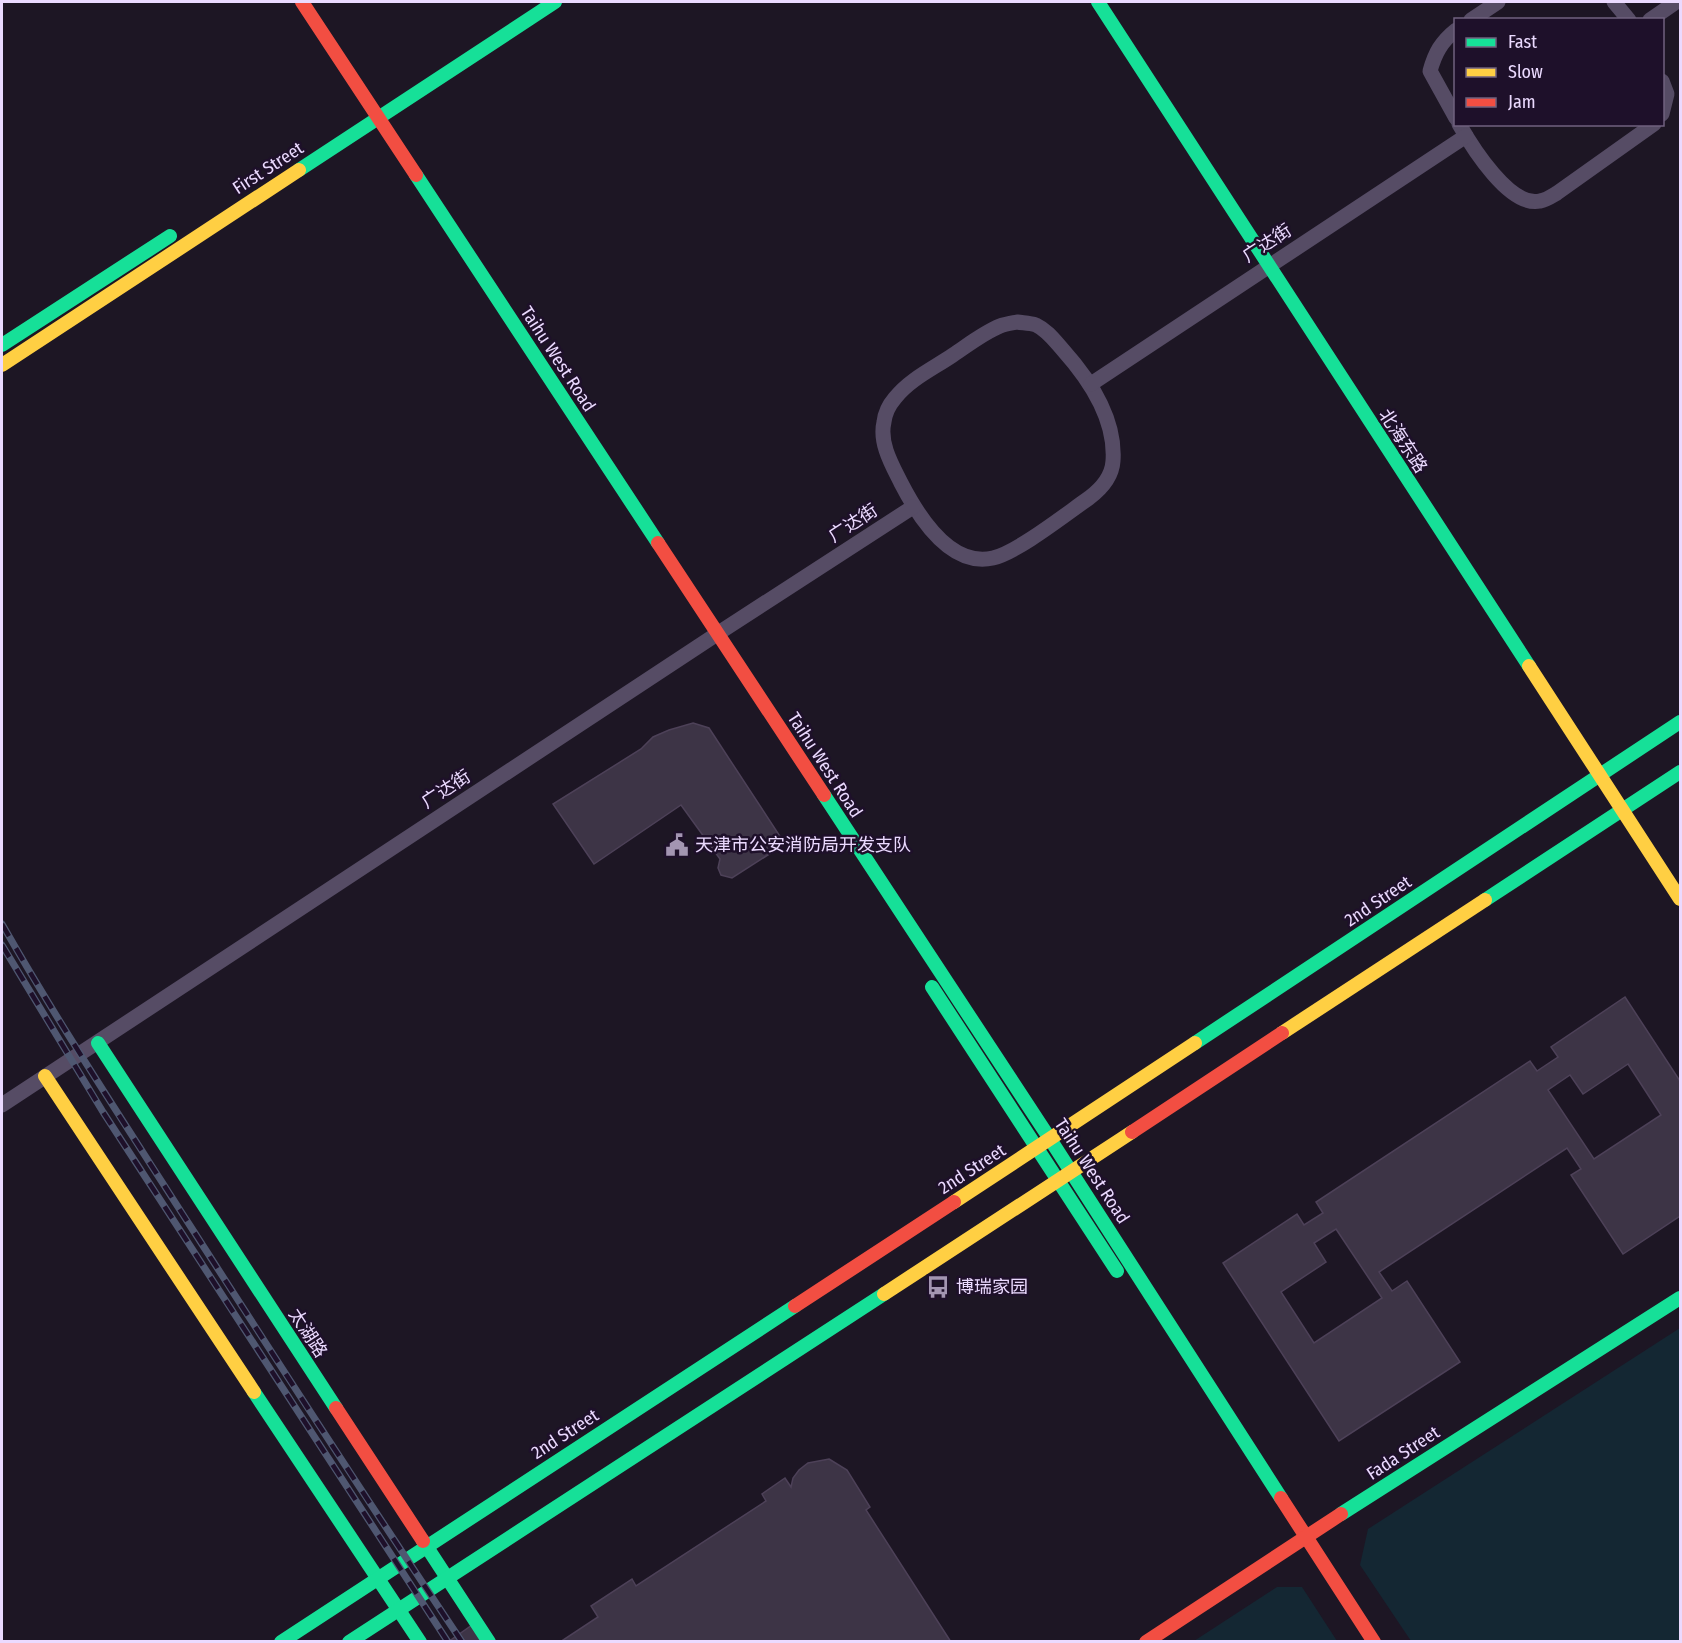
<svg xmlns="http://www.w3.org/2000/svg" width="1682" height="1643" font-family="'Fira Sans Condensed','Noto Sans SC',sans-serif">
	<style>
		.green { fill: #142733 }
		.building { fill: #3d3446; stroke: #4d4158; stroke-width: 1.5; fill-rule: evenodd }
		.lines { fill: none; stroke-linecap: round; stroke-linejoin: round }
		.street { stroke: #564c65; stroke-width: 15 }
		.fast { stroke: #16e098; stroke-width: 14 }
		.slow { stroke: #ffcf43; stroke-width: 14 }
		.jam { stroke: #f24e42; stroke-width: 14 }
		.rail-casing { stroke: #4f5771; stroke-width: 7 }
		.rail { stroke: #1e102a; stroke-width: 4.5; stroke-dasharray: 14; stroke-linecap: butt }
		.labels { text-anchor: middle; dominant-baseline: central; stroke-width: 5; stroke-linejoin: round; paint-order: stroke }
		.street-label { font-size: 18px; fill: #ebdaff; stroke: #1e102a }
		.poi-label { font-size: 18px; fill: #ebdaff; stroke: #1e102a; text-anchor: start }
	</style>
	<rect width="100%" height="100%" fill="#1d1624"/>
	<!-- green -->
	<g class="green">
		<polygon points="1680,1328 1680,1641 1411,1641 1360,1565 1368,1529"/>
		<polygon points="1277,1587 1302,1587 1337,1641 1194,1641"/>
	</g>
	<!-- building -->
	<g class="building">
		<polygon points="693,723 709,728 785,844 732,878 721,875 718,868 720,859 681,805 594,864 553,804 641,749 653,737 669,730"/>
		<path d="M1625,997L1680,1081V1216L1623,1254L1571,1175L1581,1169L1567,1148L1379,1272L1392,1291L1407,1281L1460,1362L1339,1441L1223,1263L1297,1214L1304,1225L1323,1213L1316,1202L1530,1061L1537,1071L1558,1057L1551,1047ZM1628,1064L1661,1115L1594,1159L1548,1090L1570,1075L1583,1094ZM1336,1229L1382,1298L1314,1343L1281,1292L1326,1262L1314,1243Z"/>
		<polygon points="829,1459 847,1470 870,1507 866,1510 951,1642 560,1642 598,1617 591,1606 632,1579 636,1586 766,1501 762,1494 785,1478 791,1487 793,1478 799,1470 808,1463"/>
		<polygon points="472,1625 482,1642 448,1642"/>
	</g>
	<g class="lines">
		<!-- street -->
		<g class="street">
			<polyline points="1614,2 1629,20"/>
			<polyline points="1471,20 1498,2"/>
			<polyline points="1650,20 1676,2"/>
			<path d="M1456,30C1441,42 1435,53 1430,71L1456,118"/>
			<polyline points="1662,81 1667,94 1662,114"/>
			<path d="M1459,124C1472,147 1510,208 1540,201C1546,200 1552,196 1557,193L1654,124"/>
			<path d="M1017,322C1023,323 1030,323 1036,325C1047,330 1055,341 1063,350C1089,379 1116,419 1113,461C1112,477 1101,489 1089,498C1066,514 1018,552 993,558C949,568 917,514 901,483C892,465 879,443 884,422C885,413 889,405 895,398C910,379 934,368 953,355C968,345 983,333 1000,326C1005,324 1012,323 1017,322Z"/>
			<polyline points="1091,384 1466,136"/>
			<polyline points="2,1105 717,634 913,507"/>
		</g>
		<!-- fast -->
		<g class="fast">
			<polyline points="1098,2 1529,666"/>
			<polyline points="299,170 555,2"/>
			<polyline points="416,175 658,543"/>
			<polyline points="2,345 170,236"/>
			<polyline points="824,795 1050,1139 1281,1498"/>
			<polyline points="1485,900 1680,772"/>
			<polyline points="932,987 1117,1271"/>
			<polyline points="98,1043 336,1408"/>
			<polyline points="1195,1043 1680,722"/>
			<polyline points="254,1392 420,1642"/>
			<polyline points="1341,1514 1680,1298"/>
			<polyline points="423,1541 489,1642"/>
			<polyline points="281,1642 795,1306"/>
			<polyline points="349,1642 884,1294"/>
		</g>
		<!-- slow -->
		<g class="slow">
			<polyline points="2,365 299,170"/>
			<polyline points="1529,666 1680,899"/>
			<polyline points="1282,1033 1485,900"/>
			<polyline points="45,1076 254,1392"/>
			<polyline points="954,1202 1195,1043"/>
			<polyline points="884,1294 1132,1132"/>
		</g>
		<!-- jam -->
		<g class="jam">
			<polyline points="302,2 416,175"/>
			<polyline points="658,543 824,795"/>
			<polyline points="1132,1132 1282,1033"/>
			<polyline points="795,1306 954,1202"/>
			<polyline points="336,1408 423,1541"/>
			<polyline points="1281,1498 1374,1642"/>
			<polyline points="1146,1642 1341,1514"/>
		</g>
		<!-- rail casing -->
		<g class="rail-casing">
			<g id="rail">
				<path d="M2,924C60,1026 125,1124 189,1224C279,1364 369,1503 462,1642"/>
				<polyline points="2,945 103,1112 448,1642"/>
			</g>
		</g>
		<!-- rail -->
		<use href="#rail" class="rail"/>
	</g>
	<!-- icons -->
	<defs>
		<g id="civic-bare" transform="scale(1.8)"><path d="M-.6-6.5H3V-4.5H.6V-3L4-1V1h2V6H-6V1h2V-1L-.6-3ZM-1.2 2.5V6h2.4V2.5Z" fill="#a395b2" stroke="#1e102a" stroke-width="2.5" paint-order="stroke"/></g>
		<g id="bus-bare" transform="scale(1.8)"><path d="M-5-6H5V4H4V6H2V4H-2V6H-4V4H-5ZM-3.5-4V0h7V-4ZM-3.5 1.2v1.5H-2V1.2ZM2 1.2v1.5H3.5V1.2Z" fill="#a395b2" stroke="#1e102a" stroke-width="2.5" paint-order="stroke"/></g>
	</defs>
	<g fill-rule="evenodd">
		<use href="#civic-bare" x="677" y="845"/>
		<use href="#bus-bare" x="938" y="1287"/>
	</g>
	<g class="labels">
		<!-- street labels -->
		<g class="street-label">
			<text transform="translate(268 168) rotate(-33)">First Street</text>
			<text transform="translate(1267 243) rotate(-33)">广达街</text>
			<text transform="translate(558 359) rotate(57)">Taihu West Road</text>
			<text transform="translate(1403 441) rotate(57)">北海东路</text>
			<text transform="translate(853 523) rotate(-33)">广达街</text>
			<text transform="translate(825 765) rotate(57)">Taihu West Road</text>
			<text transform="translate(446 789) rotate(-33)">广达街</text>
			<text transform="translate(1378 901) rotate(-34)">2nd Street</text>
			<text transform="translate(972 1169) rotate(-33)">2nd Street</text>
			<text transform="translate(1092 1171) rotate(57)">Taihu West Road</text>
			<text transform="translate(308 1333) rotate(57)">太湖路</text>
			<text transform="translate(565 1434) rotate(-33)">2nd Street</text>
			<text transform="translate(1403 1453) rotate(-33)">Fada Street</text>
		</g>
		<!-- poi labels -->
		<g class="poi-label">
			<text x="695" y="845">天津市公安消防局开发支队</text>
			<text x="956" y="1287">博瑞家园</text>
		</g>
	</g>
	<!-- border -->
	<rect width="1682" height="1643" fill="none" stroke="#ebdaff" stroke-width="6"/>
	<!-- legend -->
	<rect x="1454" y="18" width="210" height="108" fill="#1e102a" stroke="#70617f" stroke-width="1.5"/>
	<rect x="1466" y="38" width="30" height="9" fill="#16e098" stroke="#70617f" stroke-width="1.5"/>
	<text x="1508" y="48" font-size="18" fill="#ebdaff">Fast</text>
	<rect x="1466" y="68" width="30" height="9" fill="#ffcf43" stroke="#70617f" stroke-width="1.5"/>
	<text x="1508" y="78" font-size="18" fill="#ebdaff">Slow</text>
	<rect x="1466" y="98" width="30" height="9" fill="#f24e42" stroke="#70617f" stroke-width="1.5"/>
	<text x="1508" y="108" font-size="18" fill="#ebdaff">Jam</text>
</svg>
